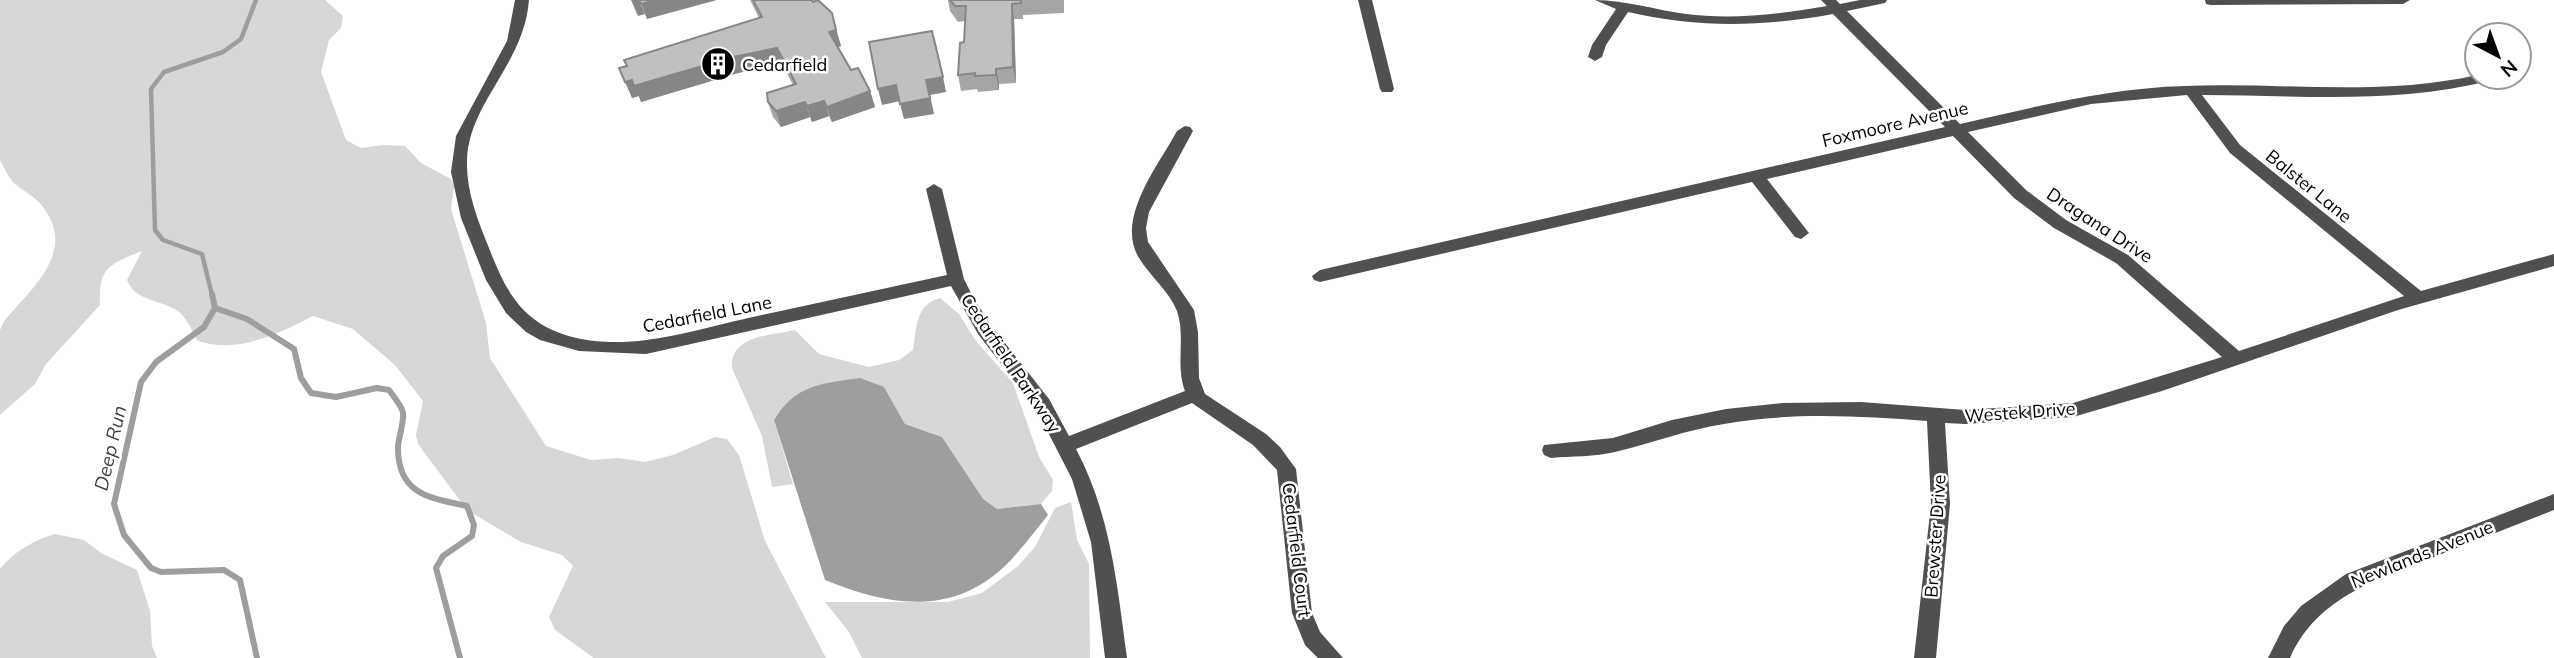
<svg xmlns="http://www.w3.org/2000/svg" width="2554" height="658" font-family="Mulish,sans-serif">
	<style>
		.green { fill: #d7d7d7 }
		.water { fill: #9e9e9e }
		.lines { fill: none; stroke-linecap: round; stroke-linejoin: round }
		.stream-far1 { stroke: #9e9e9e; stroke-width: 4.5 }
		.stream { stroke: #9e9e9e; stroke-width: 6 }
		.minor { fill: #505050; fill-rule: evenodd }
		.wall { fill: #a5a5a5 }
		.shaded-wall { fill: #868686 }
		.building { fill: #c0c0c0; stroke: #868686; stroke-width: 2 }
		.labels { text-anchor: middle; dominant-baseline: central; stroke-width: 5; stroke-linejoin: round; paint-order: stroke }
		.poi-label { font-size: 18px; fill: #000; stroke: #fff; text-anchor: start }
		.street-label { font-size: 18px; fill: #000; stroke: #fff }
		.water-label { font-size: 19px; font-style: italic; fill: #3f3f3f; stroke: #fff }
	</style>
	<rect width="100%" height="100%" fill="#fff"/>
	<!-- green -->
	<g class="green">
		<path d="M0,0H325L343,16L341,28L329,40L321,72L346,140L361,148L383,145L405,146L421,163L451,179L454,186L451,209L486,323L490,358L546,446L591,460L619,458L645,462L673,455L715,437L727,439L739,455L765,541L826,658H594L555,630L549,617L573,566L562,555L521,542L467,510L418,444L416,435L423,401L395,365L353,329L313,316C278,334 238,354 198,341C193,333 187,318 179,312C163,299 136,303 127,280L142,251C110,264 98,267 100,305L46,364L35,384L0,415V330L4,321C32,288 77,252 43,207C36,197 23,191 14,183C8,177 4,167 0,160Z"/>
		<path d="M940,298L959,314L976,341L1013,383L1039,457L1053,480L1052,491L1041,504L997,509L983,500L942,437L905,424L884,387C837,384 802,374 774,420L793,484L772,487L762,436L732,368C730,335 770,336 795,330L819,354L869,367L899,360L913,350C917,327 915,305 940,298Z"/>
		<polygon points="1071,502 1077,540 1089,564 1090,658 862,658 849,632 825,602 948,602 982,593 1018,566 1035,547 1055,508"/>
		<path d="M55,534L84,540L101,553L137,570L150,611L152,646L157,658H0V569C13,552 34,540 55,534Z"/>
	</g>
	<!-- water -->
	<path class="water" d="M860,378L884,387L905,424L942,437L983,499L997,509L1041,504L1048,515C1034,532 1021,550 1006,565C952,617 889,606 825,580L774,420C796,384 820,384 860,378Z"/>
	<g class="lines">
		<!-- stream-far1 -->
		<polyline class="stream-far1" points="212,295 202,254 163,240 155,230 151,89 164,72 223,52 241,39 256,0"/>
		<!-- stream -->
		<g class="stream">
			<path d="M212,294L215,308L247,319L294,349L301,378L311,393L336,397L377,388L389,390C393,396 402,406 403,413C404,423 399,436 398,446C397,494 429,498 467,506L474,525L472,536L443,556L436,568L460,658"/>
			<polyline points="215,308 204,327 156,362 141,382 114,504 124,535 151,568 161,572 224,570 240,580 257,658"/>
		</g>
		<!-- minor -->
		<g class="minor">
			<path d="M515,0H529C524,65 468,103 467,161C466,191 478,221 489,248C500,276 512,305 538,322C567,342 611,345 646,340C679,336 712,326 744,319C812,304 879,290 947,275L926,189L934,184L942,189L964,279L972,295L990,324L1049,399L1069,436L1185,391C1175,365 1186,337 1177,311C1169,291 1150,276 1139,258C1115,219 1158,166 1177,131L1185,126L1190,127L1193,131L1149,212L1146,228L1148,242L1194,310L1198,332L1199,378L1205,394L1266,434L1280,447L1296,469L1312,613L1320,632L1343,658H1318L1305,645L1292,613L1277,470L1253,445L1192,403L1076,449C1111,515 1117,585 1127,658H1105L1091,542L1072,479L1036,409L978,334L951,286L646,354L579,351L540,340L526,332L506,313L486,280L461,218L451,172L456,136L507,41Z"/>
			<polygon points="1358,0 1372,0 1394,89 1392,92 1382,92 1380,89"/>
			<path d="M1595,0C1625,0 1656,10 1686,14C1733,20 1780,14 1827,6L1821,0H1836L1840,4L1860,0H1887L1885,3L1847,11L1960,124C2035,107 2108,88 2185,86C2283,82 2380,97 2477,75V77H2494L2492,80C2396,105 2300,95 2202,95L2240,145L2421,291L2554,254V266L2398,310L2162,391L2073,417L1965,424L1945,423L1950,504L1936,658H1914L1931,504L1927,421C1860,416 1791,412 1724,424C1686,430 1652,443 1615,452C1595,457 1572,456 1551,458L1544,455L1542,450L1544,445L1613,438L1672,420L1726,409L1782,403L1861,402L1965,410L2073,403L2222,357L2116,263L2054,228L2014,198L1953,136L1767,179L1809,233L1801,239L1795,237L1752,182L1320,282L1314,280L1312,276L1320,270L1945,127L1833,14C1764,27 1696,28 1628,12L1606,45L1602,57L1595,61L1588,57L1592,45L1616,9ZM2187,95L2230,153L2404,296L2239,351L2128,255L2066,220L2026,190L1968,132L2091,104Z"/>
			<polygon points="2205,0 2410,0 2403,4 2211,5 2206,4"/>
			<path d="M2554,494V510C2516,525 2477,540 2439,555C2381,578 2317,596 2290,658H2268L2284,626L2301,606L2346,574Z"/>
		</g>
	</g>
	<!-- wall -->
	<g class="wall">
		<polygon points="750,0 812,0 813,2 832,13 841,46 838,47 851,70 870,91 875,107 832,122 829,116 812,122 810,117 781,127 773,117 768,102 793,85 782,63 738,73 641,102 639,96 632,98 759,18"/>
		<polygon points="948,0 1064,0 1064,13 1023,15 1023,19 1014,19 1016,83 999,84 999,90 978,92 977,89 961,91 958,75 964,42 965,21 958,22 950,11"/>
	</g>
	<!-- shaded-wall -->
	<g class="shaded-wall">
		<polygon points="631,0 639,0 645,14 638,16"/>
		<polygon points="655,0 717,0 647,19 641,4"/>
		<polygon points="1012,4 1014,19 1016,83 1013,67"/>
		<polygon points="836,30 841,46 834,48 829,32"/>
		<polygon points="777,48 782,63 738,73 641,102 639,96 632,98 625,82"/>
		<polygon points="996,69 999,84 999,90 996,75"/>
		<polygon points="943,77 946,92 930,95 934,114 904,119 900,104 926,80"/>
		<polygon points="896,85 900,101 882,105 878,89"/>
		<polygon points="870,91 875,107 832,122 827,107"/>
		<polygon points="824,101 829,116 812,122 807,106"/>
		<polygon points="805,102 810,117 781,127 776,111"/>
	</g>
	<!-- building -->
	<g class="building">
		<polygon points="639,0 655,0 641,4"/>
		<polygon points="753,0 812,0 813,2 818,0 832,13 836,30 829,32 851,70 858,68 870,91 827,107 824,101 807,106 805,102 776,111 768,102 767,93 796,84 777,48 733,57 634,86 632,80 625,82 619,68 627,66 624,60 762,17"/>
		<polygon points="950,0 1022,0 1021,0 1021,3 1012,4 1013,67 996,69 996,75 975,76 975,73 958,75 960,43 964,42 966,6 955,6"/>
		<polygon points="932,31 943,77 926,80 930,98 900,104 896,85 878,89 869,42"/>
	</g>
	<!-- icons -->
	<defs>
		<g id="building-disc" transform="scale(1.75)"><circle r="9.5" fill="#000" stroke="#fff"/><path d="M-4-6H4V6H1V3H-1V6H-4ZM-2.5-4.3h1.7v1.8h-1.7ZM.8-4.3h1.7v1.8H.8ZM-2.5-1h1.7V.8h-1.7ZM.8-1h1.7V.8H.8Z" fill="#fff"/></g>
	</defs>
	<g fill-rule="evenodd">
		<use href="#building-disc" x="718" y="64"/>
	</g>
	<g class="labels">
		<!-- poi labels -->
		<g class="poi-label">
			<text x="742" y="64">Cedarfield</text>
		</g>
		<!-- street labels -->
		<g class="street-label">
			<text transform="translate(1895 124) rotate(-13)">Foxmoore Avenue</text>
			<text transform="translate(2309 186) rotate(39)">Balster Lane</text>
			<text transform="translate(2100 225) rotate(33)">Dragana Drive</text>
			<text transform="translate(707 314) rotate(-11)">Cedarfield Lane</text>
			<text transform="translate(1011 363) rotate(56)">Cedarfield Parkway</text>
			<text transform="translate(2020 412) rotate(-4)">Westek Drive</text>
			<text transform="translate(1935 536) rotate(-86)">Brewster Drive</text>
			<text transform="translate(1297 550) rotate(83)">Cedarfield Court</text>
			<text transform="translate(2422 554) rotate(-22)">Newlands Avenue</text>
		</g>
		<!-- water labels -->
		<g class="water-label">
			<text transform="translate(110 448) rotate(-77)">Deep Run</text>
		</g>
	</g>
	<!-- north arrow -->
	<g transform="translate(2498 56) rotate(139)"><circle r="33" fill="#ffffff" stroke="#999999" stroke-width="2"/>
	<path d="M0-5L12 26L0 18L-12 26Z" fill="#000000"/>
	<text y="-10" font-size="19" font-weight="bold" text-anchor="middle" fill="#000000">N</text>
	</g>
</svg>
